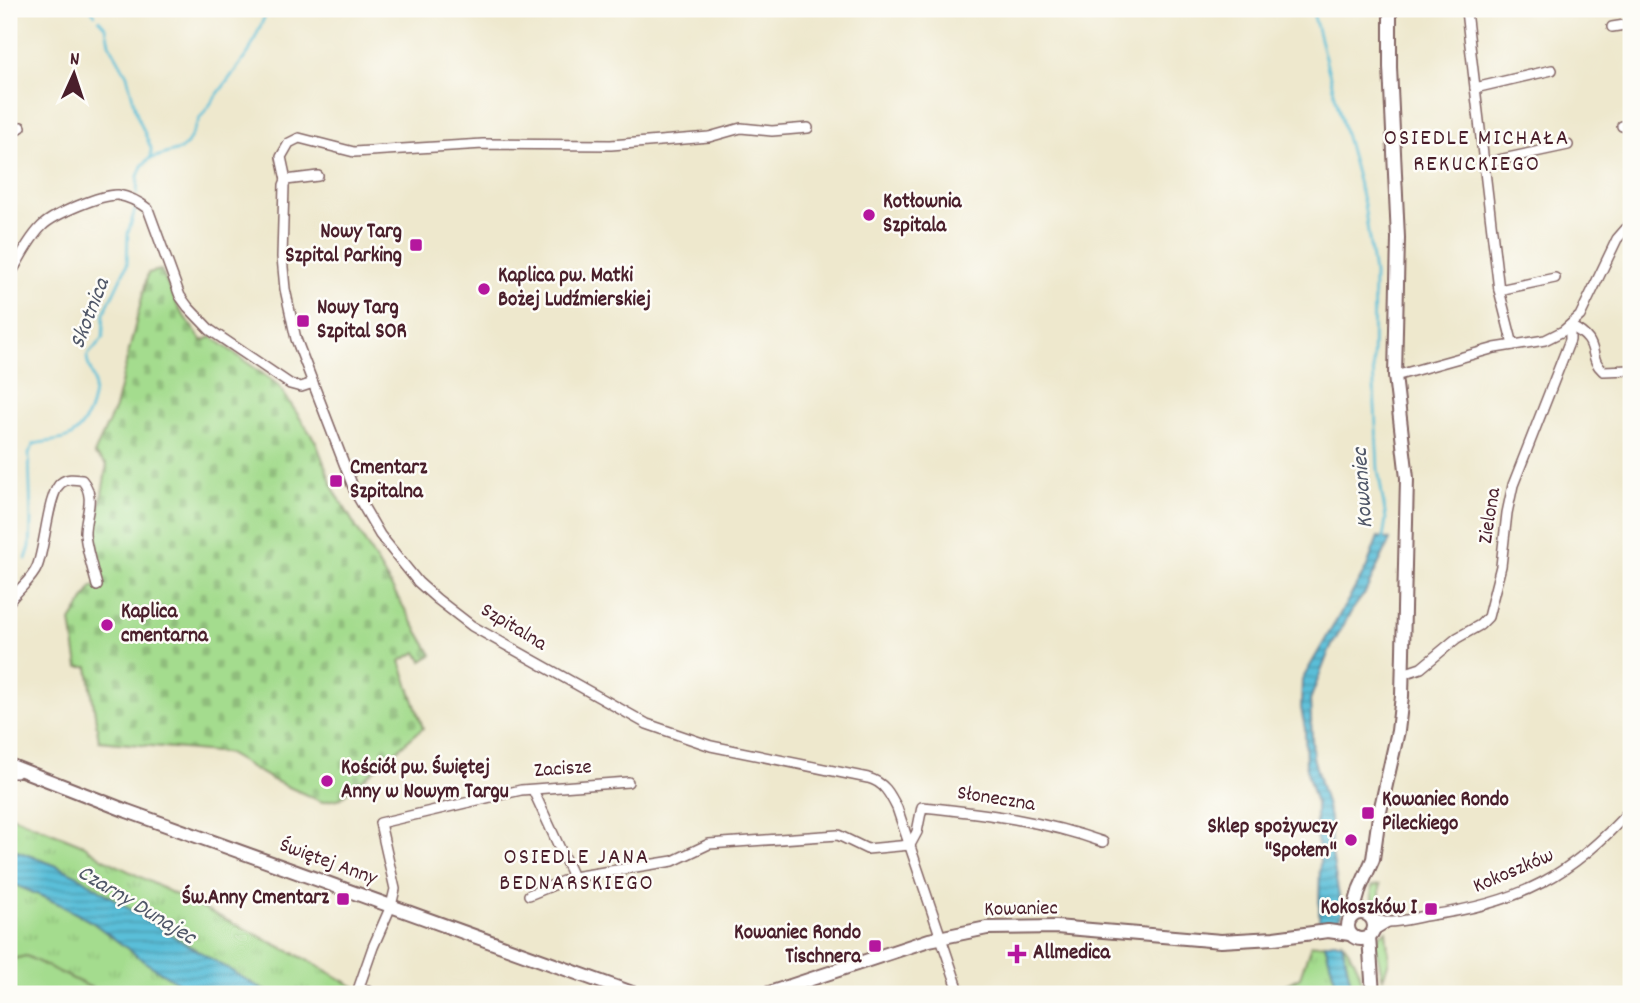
<svg xmlns="http://www.w3.org/2000/svg" width="1640" height="1003" font-family="Dekko,sans-serif">
	<style>
		.grass { fill: url(#grass-tufts); stroke: #777e5c; stroke-width: 2 }
		.cemetery { fill: url(#cemetery-stones); stroke: #777e5c; stroke-width: 2 }
		.pitch { fill: #a4dc8e; stroke: #777e5c; stroke-width: 2 }
		.water { fill: url(#water-rules); stroke: #526f82; stroke-width: 2 }
		.lines { fill: none; stroke-linecap: round; stroke-linejoin: round }
		.stream { stroke: #5abfd9; stroke-width: 2.5 }
		.minor-casing { stroke: #836564; stroke-width: 12 }
		.tertiary-casing { stroke: #836564; stroke-width: 16 }
		.minor { stroke: #fff; stroke-width: 9 }
		.tertiary { stroke: #fff; stroke-width: 12 }
		.poi-dot { fill: #b5179e; stroke: #fdfcf7; stroke-width: 2.5 }
		.labels { text-anchor: middle; dominant-baseline: central; stroke-width: 5; stroke-linejoin: round; paint-order: stroke }
		.poi-label { font-size: 21px; font-weight: bold; fill: #4a1f2b; stroke: #fdfcf7; text-anchor: start }
		.street-label { font-size: 21px; fill: #4a1f2b; stroke: #fdfcf7 }
		.neighbourhood-label { font-size: 23px; letter-spacing: 2px; fill: #4a1f2b; stroke: #fdfcf7 }
		.water-label { font-size: 23px; font-style: italic; fill: #505768; stroke: #fdfcf7 }
	</style>
	<defs>
		<pattern id="grass-tufts" width="24" height="20" patternUnits="userSpaceOnUse" patternTransform="scale(1.75)"><rect width="24" height="20" fill="#a4dc8e"/><path d="M3 7l-1-3M5 7V3M7 7l1-3M15 17l-1-3M17 17v-4M19 17l1-3" fill="none" stroke="#8fbc7b"/></pattern>
		<pattern id="cemetery-stones" width="16" height="16" patternUnits="userSpaceOnUse" patternTransform="scale(1.75)"><rect width="16" height="16" fill="#a4dc8e"/><path d="M2 7V4a2 2 0 0 1 4 0v3zM10 15v-3a2 2 0 0 1 4 0v3z" fill="#8fbc7b"/></pattern>
		<pattern id="water-rules" width="6" height="5" patternUnits="userSpaceOnUse" patternTransform="scale(1.75)"><rect width="6" height="5" fill="#5abfd9"/><path d="M0 2.5h6" fill="none" stroke="#4c9bb0"/></pattern>
	</defs>
	<rect width="100%" height="100%" fill="#fdfcf7"/>
	<filter id="ink" filterUnits="userSpaceOnUse"><feTurbulence type="fractalNoise" baseFrequency=".0143" numOctaves="2"/><feDisplacementMap in="SourceGraphic" scale="14" xChannelSelector="R" yChannelSelector="G"/><feConvolveMatrix kernelMatrix="1 2 1 2 8 2 1 2 1" color-interpolation-filters="sRGB"/></filter>
	<filter id="wash" filterUnits="userSpaceOnUse"><feTurbulence type="fractalNoise" baseFrequency=".00686" numOctaves="4" result="noise"/><feDisplacementMap in="SourceGraphic" scale="28" xChannelSelector="R" yChannelSelector="G"/><feGaussianBlur stdDeviation="1.57" result="paint"/><feColorMatrix in="noise" values="0 0 0 0 0 0 0 0 0 0 0 0 0 0 0 0 0 1.4 0 .05"/><feComposite in="paint" operator="in"/></filter>
	<g filter="url(#wash)">
		<rect width="100%" height="100%" fill="#eee8cd"/>
		<!-- grass -->
		<g class="grass">
			<polygon points="9,815 83,845 104,859 309,961 367,994 270,994 143,918 80,877 57,866 9,848"/>
			<polygon points="9,882 57,903 92,922 148,964 196,994 104,994 26,956 9,960"/>
			<path d="M1380,885V913H1379C1372,907 1371,896 1372,886Z"/>
			<polygon points="1386,931 1389,960 1383,979 1375,944 1380,935"/>
			<path d="M1342,942C1356,958 1361,974 1364,994H1353Z"/>
			<polygon points="1325,944 1339,994 1244,994 1279,988 1300,977 1311,945"/>
		</g>
		<!-- cemetery -->
		<polygon class="cemetery" points="161,270 179,309 202,341 212,337 278,385 316,442 334,490 432,655 422,661 417,652 400,661 423,728 341,798 322,802 273,780 226,753 99,741 88,667 78,667 71,621 92,587 102,585 96,528 107,465 94,454 115,408 148,273"/>
		<!-- pitch -->
		<polygon class="pitch" points="26,956 104,994 9,994 9,960"/>
		<!-- water -->
		<g class="water">
			<polygon points="1378,537 1390,540 1365,593 1352,610 1329,651 1310,700 1313,757 1330,818 1331,849 1342,914 1337,920 1319,925 1320,856 1316,835 1316,804 1306,768 1305,728 1301,708 1302,680 1366,569"/>
			<polygon points="9,848 57,866 80,877 143,918 270,994 196,994 148,964 92,922 57,903 9,882"/>
			<polygon points="1333,942 1342,942 1353,994 1339,994 1325,944"/>
		</g>
		<g class="lines">
			<!-- stream -->
			<g class="stream">
				<polyline points="91,9 95,15"/>
				<polyline points="1312,9 1364,204 1374,274 1373,365 1378,469 1386,519 1383,539"/>
				<polyline points="99,20 106,28 109,43 127,75 137,115 151,148 151,158"/>
				<polyline points="137,194 138,176 142,166 149,159 179,150 187,144 200,118 249,52 268,9"/>
				<path d="M26,559L30,547L31,522L29,453L34,444C46,441 61,442 71,436C87,426 95,400 94,382C93,373 87,366 87,356L103,338L104,313L127,265L128,233L135,210"/>
			</g>
		</g>
	</g>
	<g filter="url(#ink)">
		<g class="lines">
			<!-- minor casing -->
			<g class="minor-casing">
				<g id="minor">
					<polyline points="1334,9 1390,9"/>
					<polyline points="1475,9 1466,11 1499,290 1513,345"/>
					<polyline points="1612,27 1631,24"/>
					<polyline points="1475,88 1552,70"/>
					<polyline points="1622,126 1631,125"/>
					<polyline points="9,135 21,127"/>
					<polyline points="1484,163 1568,145"/>
					<path d="M318,176L286,180L284,185L282,257L285,289L296,339L355,492L380,535L418,582L437,599L472,626L647,724L711,746L868,778C884,782 890,794 897,808L960,994"/>
					<polyline points="286,180 281,157 289,143 299,138 354,152 483,144 611,145 709,137 741,128 772,131 808,128"/>
					<path d="M9,277C19,260 28,240 42,226C54,214 102,194 118,195C130,197 139,202 148,209L180,296L188,307L210,330L290,384L301,387L313,383"/>
					<polyline points="1499,290 1555,278"/>
					<path d="M1570,326C1603,342 1586,356 1603,371L1631,370"/>
					<polyline points="1395,376 1495,348 1545,340 1563,331 1580,316 1617,239 1631,223"/>
					<path d="M9,602C17,590 32,580 37,567C45,549 48,492 61,483C67,478 74,479 82,480C97,498 84,516 85,535C87,552 93,570 97,586"/>
					<polyline points="1403,674 1421,668 1457,638 1480,625 1488,617 1501,566 1507,513 1513,485 1570,340 1570,326"/>
					<polyline points="9,773 16,773 19,770"/>
					<polyline points="533,790 573,877"/>
					<path d="M529,895L573,877L673,861L709,844L838,835L867,849L910,845L917,832L922,807C984,813 1045,821 1103,842"/>
					<path d="M1372,920C1378,920 1383,922 1388,922C1402,922 1417,917 1431,915C1519,903 1572,876 1631,809"/>
					<polyline points="1373,931 1388,922"/>
					<polyline points="374,994 359,987 373,947 391,906 395,889 380,823 521,790 628,782"/>
				</g>
			</g>
			<!-- tertiary casing -->
			<g class="tertiary-casing">
				<g id="tertiary">
					<polyline points="9,765 127,811 635,994"/>
					<circle cx="1361" cy="926" r="13"/>
					<polyline points="1352,916 1360,888 1373,859 1379,816 1398,731 1402,696 1407,478 1395,376 1398,238 1390,67 1390,9"/>
					<polyline points="1369,937 1373,994"/>
					<polyline points="766,994 929,940 987,928 1056,927 1221,941 1274,938 1328,931 1350,934"/>
				</g>
			</g>
			<!-- minor -->
			<use href="#minor" class="minor"/>
			<!-- tertiary -->
			<use href="#tertiary" class="tertiary"/>
		</g>
	</g>
	<!-- markers -->
	<g class="poi-dot">
		<circle cx="869" cy="215" r="7"/>
		<rect x="409" y="238" width="14" height="14" rx="3.5"/>
		<circle cx="484" cy="289" r="7"/>
		<rect x="296" y="314" width="14" height="14" rx="3.5"/>
		<rect x="329" y="474" width="14" height="14" rx="3.5"/>
		<circle cx="107" cy="625" r="7"/>
		<circle cx="327" cy="781" r="7"/>
		<rect x="1361" y="806" width="14" height="14" rx="3.5"/>
		<circle cx="1351" cy="840" r="7"/>
		<rect x="336" y="892" width="14" height="14" rx="3.5"/>
		<rect x="1424" y="902" width="14" height="14" rx="3.5"/>
		<rect x="868" y="939" width="14" height="14" rx="3.5"/>
		<path d="M1013.5 943.5h7v7h7v7h-7v7h-7v-7h-7v-7h7z"/>
	</g>
	<g class="labels">
		<!-- poi labels -->
		<g class="poi-label">
			<text x="883" y="203">Kotłownia<tspan x="883" dy="24">Szpitala</tspan></text>
			<text x="402" y="233" text-anchor="end">Nowy Targ<tspan x="402" dy="24">Szpital Parking</tspan></text>
			<text x="498" y="277">Kaplica pw. Matki<tspan x="498" dy="24">Bożej Ludźmierskiej</tspan></text>
			<text x="317" y="309">Nowy Targ<tspan x="317" dy="24">Szpital SOR</tspan></text>
			<text x="350" y="469">Cmentarz<tspan x="350" dy="24">Szpitalna</tspan></text>
			<text x="121" y="613">Kaplica<tspan x="121" dy="24">cmentarna</tspan></text>
			<text x="341" y="769">Kościół pw. Świętej<tspan x="341" dy="24">Anny w Nowym Targu</tspan></text>
			<text x="1382" y="801">Kowaniec Rondo<tspan x="1382" dy="24">Pileckiego</tspan></text>
			<text x="1337" y="828" text-anchor="end">Sklep spożywczy<tspan x="1337" dy="24">"Społem"</tspan></text>
			<text x="329" y="899" text-anchor="end">Św.Anny Cmentarz</text>
			<text x="1417" y="909" text-anchor="end">Kokoszków I</text>
			<text x="861" y="934" text-anchor="end">Kowaniec Rondo<tspan x="861" dy="24">Tischnera</tspan></text>
			<text x="1033" y="954">Allmedica</text>
		</g>
		<!-- street labels -->
		<g class="street-label">
			<text transform="translate(1491 516) rotate(-81)">Zielona</text>
			<text transform="translate(513 628) rotate(31)">Szpitalna</text>
			<text transform="translate(563 770) rotate(-4)">Zacisze</text>
			<text transform="translate(996 800) rotate(9)">Słoneczna</text>
			<text transform="translate(328 863) rotate(20)">Świętej Anny</text>
			<text transform="translate(1514 872) rotate(-23)">Kokoszków</text>
			<text transform="translate(1021 910) rotate(-1)">Kowaniec</text>
		</g>
		<!-- neighbourhood labels -->
		<g class="neighbourhood-label">
			<text x="1477" y="139">OSIEDLE MICHAŁA<tspan x="1477" dy="26">REKUCKIEGO</tspan></text>
			<text x="577" y="858">OSIEDLE JANA<tspan x="577" dy="26">BEDNARSKIEGO</tspan></text>
		</g>
		<!-- water labels -->
		<g class="water-label">
			<text transform="translate(91 314) rotate(-69)">Skotnica</text>
			<text transform="translate(1364 488) rotate(-94)">Kowaniec</text>
			<text transform="translate(136 906) rotate(31)">Czarny Dunajec</text>
		</g>
	</g>
	<!-- margin -->
	<rect width="1640" height="1003" fill="none" stroke="#fdfcf7" stroke-width="35"/>
	<!-- north arrow -->
	<g transform="translate(74 74) rotate(3)" stroke="#fdfcf7" stroke-width="5" paint-order="stroke">
	<path d="M0-5L12 26L0 18L-12 26Z" fill="#4a1f2b"/>
	<text y="-10" font-size="19" font-weight="bold" text-anchor="middle" fill="#4a1f2b">N</text>
	</g>
</svg>
